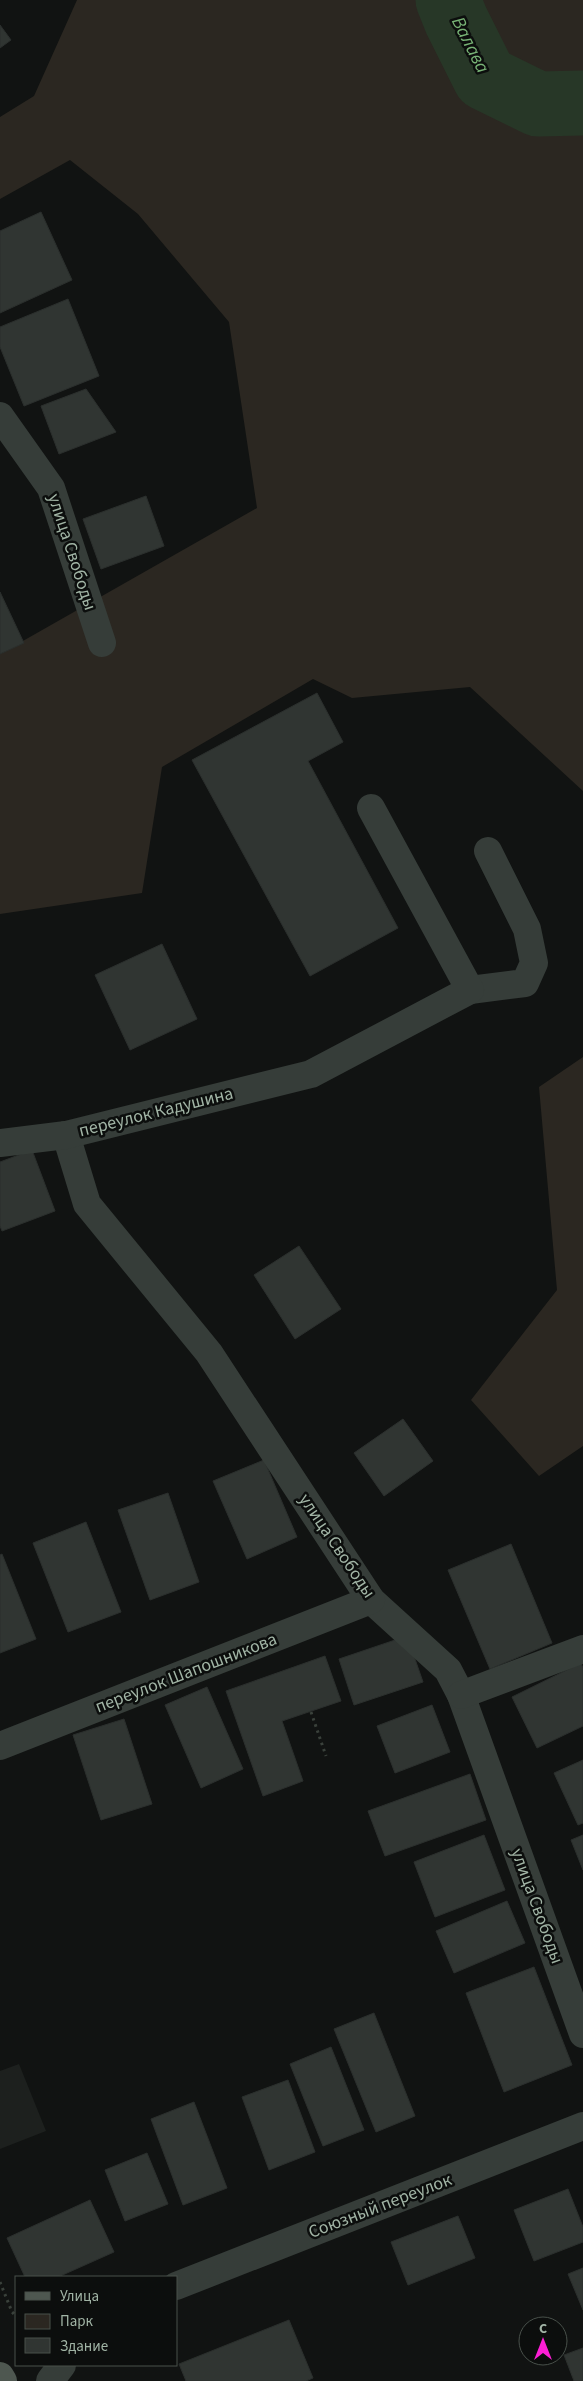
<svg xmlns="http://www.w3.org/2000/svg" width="583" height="2381" font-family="'Source Sans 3',sans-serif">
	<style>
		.built { fill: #1d201e }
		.green { fill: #2b2721 }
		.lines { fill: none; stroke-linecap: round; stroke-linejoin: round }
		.river { stroke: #273727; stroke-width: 65 }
		.building { fill: #303532; stroke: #2b2f2d }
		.path { stroke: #3a413b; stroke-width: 3; stroke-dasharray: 2.5 4; stroke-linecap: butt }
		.minor { stroke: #363d39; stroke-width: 28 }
		.major { stroke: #4e5750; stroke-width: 28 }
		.labels { text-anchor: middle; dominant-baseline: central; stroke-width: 5; stroke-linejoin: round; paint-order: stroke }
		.street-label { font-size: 18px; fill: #a1b4a5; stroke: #0c0e0d }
		.water-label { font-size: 19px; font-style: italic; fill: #77b275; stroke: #0c0e0d }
	</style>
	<rect width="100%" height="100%" fill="#111312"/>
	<!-- built -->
	<polygon class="built" points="19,2064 46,2131 0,2149 0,2071"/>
	<!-- green -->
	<g class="green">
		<polygon points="77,0 583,0 583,791 470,687 352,698 313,679 162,767 142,893 0,914 0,654 257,508 229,322 138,214 70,160 0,199 0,117 34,96"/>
		<polygon points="583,1057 583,1446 539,1476 471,1400 557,1290 539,1087"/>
	</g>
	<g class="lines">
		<!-- river -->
		<polyline class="river" points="448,0 456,20 485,78 538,104 583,103"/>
	</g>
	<!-- building -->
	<g class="building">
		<polygon points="0,25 11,40 0,48"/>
		<polygon points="41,212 72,280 0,313 0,231"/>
		<polygon points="68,299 99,376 24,406 0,347 0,327"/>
		<polygon points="86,389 116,432 59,454 41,406"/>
		<polygon points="146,496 164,546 101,569 83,519"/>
		<polygon points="0,592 24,643 0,654"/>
		<polygon points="317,693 343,742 308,761 398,928 310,976 192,760"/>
		<polygon points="162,944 197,1019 130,1050 95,975"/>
		<polygon points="32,1150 55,1211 2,1231 0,1226 0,1162"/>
		<polygon points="299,1246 341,1309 295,1339 254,1275"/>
		<polygon points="403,1419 433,1461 384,1496 354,1453"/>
		<polygon points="264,1460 297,1537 247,1559 213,1481"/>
		<polygon points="168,1493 199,1582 150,1600 118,1510"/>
		<polygon points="86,1522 121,1612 68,1632 33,1543"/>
		<polygon points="511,1544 552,1643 490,1669 448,1570"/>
		<polygon points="2,1554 36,1639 0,1653 0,1555"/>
		<polygon points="407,1636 423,1682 354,1705 339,1659"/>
		<polygon points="325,1656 341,1701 282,1721 303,1781 263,1796 226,1691"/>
		<polygon points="581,1663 583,1668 583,1726 537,1748 512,1697"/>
		<polygon points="207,1687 243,1769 201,1788 165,1705"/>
		<polygon points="432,1705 450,1752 395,1773 377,1726"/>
		<polygon points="124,1719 152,1804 101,1820 73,1735"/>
		<polygon points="583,1760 583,1823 578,1825 554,1773"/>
		<polygon points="470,1774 486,1820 385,1856 368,1811"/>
		<polygon points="484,1835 505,1890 435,1917 414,1862"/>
		<polygon points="583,1835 583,1870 571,1840"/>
		<polygon points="507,1901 525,1943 454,1973 436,1931"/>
		<polygon points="534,1967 572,2065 504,2092 466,1993"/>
		<polygon points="374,2013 415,2116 376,2132 334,2029"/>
		<polygon points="331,2047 364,2130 323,2146 290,2064"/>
		<polygon points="288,2080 315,2152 269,2170 242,2097"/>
		<polygon points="194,2102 227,2188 183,2205 151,2119"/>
		<polygon points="147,2153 168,2204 125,2221 105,2170"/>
		<polygon points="568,2189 583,2227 583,2242 534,2261 514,2210"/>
		<polygon points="90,2200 114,2252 58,2277 25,2277 7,2238"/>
		<polygon points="458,2216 475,2258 408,2285 391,2242"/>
		<polygon points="583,2268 583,2310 568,2274"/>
		<polygon points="289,2320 313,2378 306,2381 186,2381 179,2364"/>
		<polygon points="583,2348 583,2381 574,2381 564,2355"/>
	</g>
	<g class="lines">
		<!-- path -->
		<g class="path">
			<polyline points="311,1712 326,1756"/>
			<polyline points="0,2282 12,2312 16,2316"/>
		</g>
		<!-- minor -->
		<g class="minor">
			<polyline points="0,416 51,488 102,643"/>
			<polyline points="470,990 525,983 534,963 527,929 488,851"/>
			<polyline points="66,1135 87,1204 209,1353 371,1600 448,1670 461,1695 583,2034"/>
			<polyline points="0,1143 66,1135 311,1074 470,990 371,808"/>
			<polyline points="461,1695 583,1649"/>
			<polyline points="0,1746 371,1600"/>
			<polyline points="176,2286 583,2126"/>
			<polyline points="50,2381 62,2365"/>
		</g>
		<!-- major -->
		<polyline class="major" points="0,2376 3,2381"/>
	</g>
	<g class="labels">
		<!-- street labels -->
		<g class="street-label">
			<text transform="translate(72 552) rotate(72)">улица Свободы</text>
			<text transform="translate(156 1112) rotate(-14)">переулок Кадушина</text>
			<text transform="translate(337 1546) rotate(56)">улица Свободы</text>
			<text transform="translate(186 1673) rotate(-21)">переулок Шапошникова</text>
			<text transform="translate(537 1906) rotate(70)">улица Свободы</text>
			<text transform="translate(380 2206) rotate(-21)">Союзный переулок</text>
		</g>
		<!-- water labels -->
		<g class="water-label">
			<text transform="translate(470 45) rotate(63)">Валава</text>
		</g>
	</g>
	<!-- legend -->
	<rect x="15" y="2276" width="162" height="90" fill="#0c0e0d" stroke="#48504a"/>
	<rect x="25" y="2292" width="25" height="8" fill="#4e5750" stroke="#48504a"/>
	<text x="60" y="2301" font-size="15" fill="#a1b4a5">Улица</text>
	<rect x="25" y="2314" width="25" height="15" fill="#2b2721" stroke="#48504a"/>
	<text x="60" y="2326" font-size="15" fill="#a1b4a5">Парк</text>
	<rect x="25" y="2338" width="25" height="15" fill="#303532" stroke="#48504a"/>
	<text x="60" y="2351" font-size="15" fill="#a1b4a5">Здание</text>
	<!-- north arrow -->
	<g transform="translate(543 2341)"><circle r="24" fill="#0c0e0d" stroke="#48504a"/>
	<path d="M0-4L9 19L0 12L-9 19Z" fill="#fd1ed6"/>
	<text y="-8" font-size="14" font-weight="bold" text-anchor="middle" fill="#a1b4a5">С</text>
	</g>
</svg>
